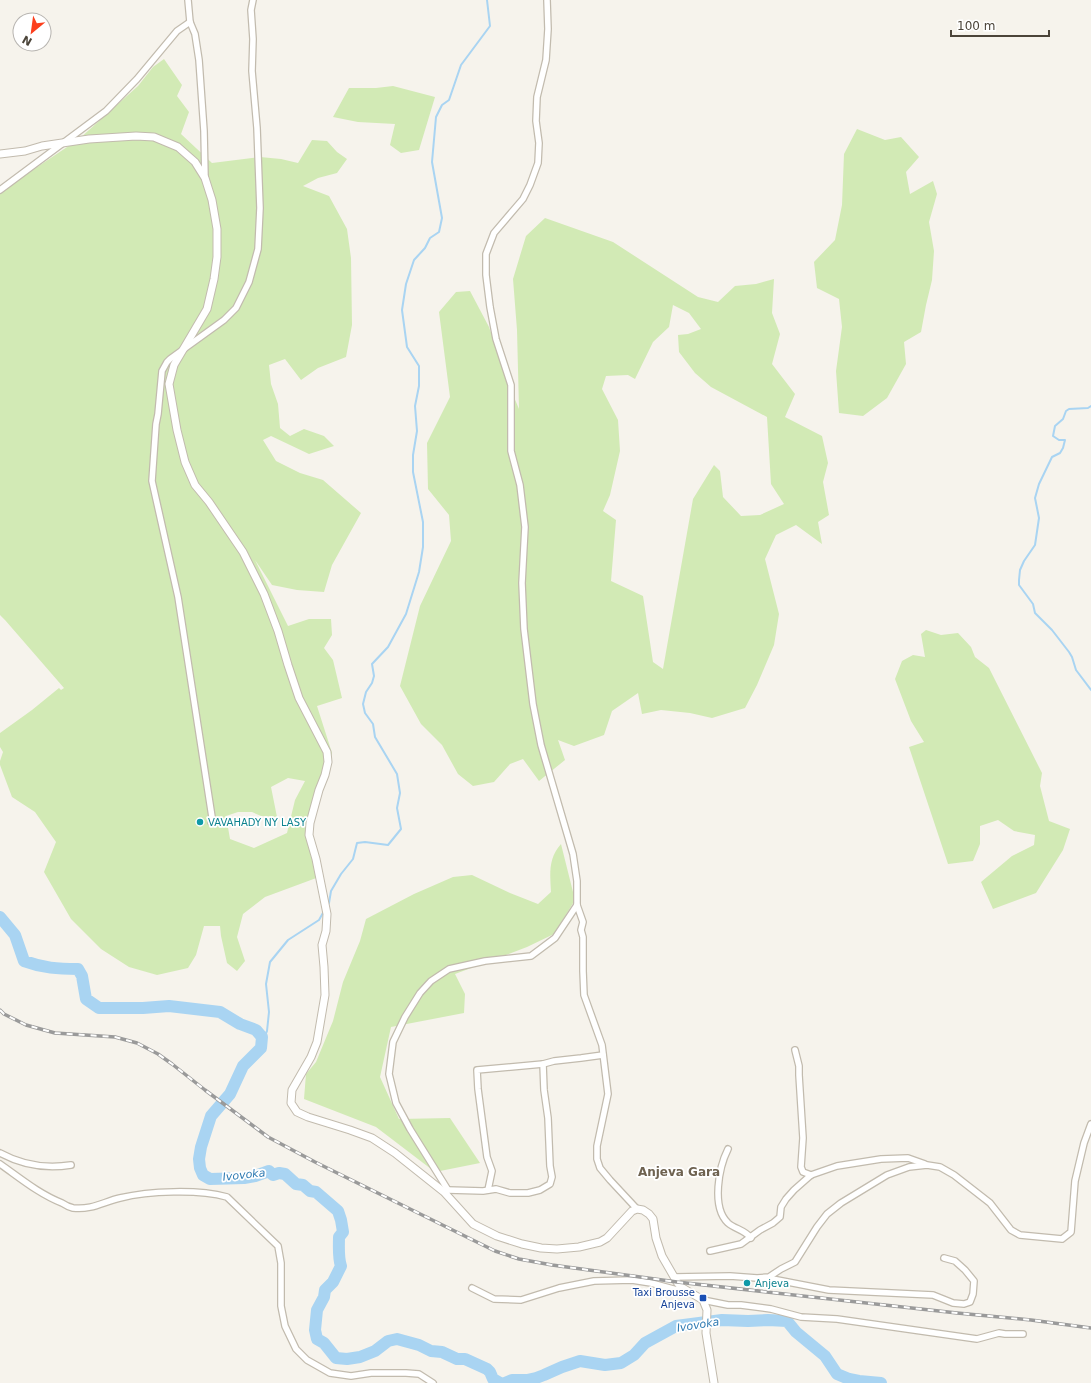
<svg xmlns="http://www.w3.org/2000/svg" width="1091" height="1383" font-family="'DejaVu Sans',sans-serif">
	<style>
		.green { fill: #d2eab5; fill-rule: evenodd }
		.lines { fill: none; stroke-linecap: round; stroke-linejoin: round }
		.stream { stroke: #a9d4f2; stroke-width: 2 }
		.river { stroke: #a9d4f2; stroke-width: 12 }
		.minor-casing { stroke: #c2bbae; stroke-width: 8 }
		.tertiary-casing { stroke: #c2bbae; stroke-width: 9 }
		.minor { stroke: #fff; stroke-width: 5.5 }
		.tertiary { stroke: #fff; stroke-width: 7 }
		.rail-casing { stroke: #9a9a9a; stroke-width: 3.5 }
		.rail { stroke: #fff; stroke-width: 2; stroke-dasharray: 6; stroke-linecap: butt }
		.culture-dot { fill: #0f9aa8; stroke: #fff; stroke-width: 1.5 }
		.transit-dot { fill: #1a4fb4; stroke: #fff; stroke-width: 1.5 }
		.labels { text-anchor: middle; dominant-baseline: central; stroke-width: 3.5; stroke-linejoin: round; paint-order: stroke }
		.culture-label { font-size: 10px; fill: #0d838f; stroke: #fff; text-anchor: start }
		.transit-label { font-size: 10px; fill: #164399; stroke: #fff; text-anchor: end }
		.water-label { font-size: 11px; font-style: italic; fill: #2e7ab2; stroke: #fff }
		.quarter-label { font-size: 12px; font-weight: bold; fill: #6e6250; stroke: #fff }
	</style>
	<rect width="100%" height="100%" fill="#f6f3ec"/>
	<!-- green -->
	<g class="green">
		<path d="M164,59L182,85L177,96L189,112L181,134L212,163L260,157L281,159L298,163L312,140L327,141L337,152L347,159L337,173L318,178L303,186L329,196L347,229L351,258L352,325L346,357L318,368L301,380L285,359L269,365L271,384L278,404L280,428L290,436L304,429L324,436L334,446L309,454L271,436L263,440L276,461L300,473L323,480L361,513L332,565L324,592L297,590L272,585L255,560L288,626L309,619H331L332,635L324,648L333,660L342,698L317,706L332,753L310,823L319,877L265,897L243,914L237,937L245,961L237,971L227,963L221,936L220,926H204L196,955L188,968L157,975L129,967L101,949L71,919L44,872L56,842L35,812L12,797L0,765V761L3,752L0,747V733L32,710L59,688L61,690L64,688L5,620L0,615V192L79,139L138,86L153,67ZM288,778L305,781L295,800L287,833L254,848L230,839L226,816L238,812H252L261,816L277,817L271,787Z"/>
		<polygon points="393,86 435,97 419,150 401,153 390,145 395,124 358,122 333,117 349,88 376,88"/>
		<polygon points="857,129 885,140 901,137 919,157 906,172 910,194 933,181 937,194 929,222 934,251 932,280 926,305 921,332 904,342 906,364 887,398 863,416 839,413 836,371 842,327 839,299 817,288 814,262 835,240 842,205 844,154"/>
		<path d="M545,218L613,242L698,297L718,302L735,286L756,284L774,279L772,313L780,334L772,364L795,394L785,417L822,436L828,463L823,482L829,515L818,522L822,544L796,525L776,535L765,559L779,614L774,645L757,685L745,708L712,718L690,713L661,710L642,714L638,693L612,711L604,735L574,746L558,740L565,760L539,781L523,759L510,764L494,782L473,786L458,774L442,745L421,724L400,686L420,606L451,541L449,515L428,489L427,443L450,397L439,312L456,292L470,291L489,327L508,383L519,409L517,330L513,279L526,236ZM673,305L689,313L701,329L688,334L678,335L679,352L695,373L711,387L767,417L771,484L784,504L760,515L741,516L723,497L720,471L714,465L693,499L663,669L653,662L643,596L611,581L616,520L603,511L610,495L620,451L618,420L602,389L606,376L628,375L635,379L653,342L669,327Z"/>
		<polygon points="926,630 941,635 958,633 971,647 975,657 989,668 1042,773 1040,786 1049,821 1070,829 1063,850 1036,893 993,909 981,882 1012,856 1034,845 1035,835 1014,831 998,820 980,826 980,844 973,861 948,864 909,747 924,742 911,721 895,679 902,661 913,655 925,657 921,634"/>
		<path d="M561,844L575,900L554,934L527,947L455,974L465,994L464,1013L391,1027L380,1077L399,1119L450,1118L480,1163L435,1172L376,1127L304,1099L306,1074L316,1062L333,1021L343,982L360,941L366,919L414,894L453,877L472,875L510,893L538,904L551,892C550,875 548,858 561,844Z"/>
	</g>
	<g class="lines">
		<!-- stream -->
		<g class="stream">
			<polyline points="1091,406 1088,408 1069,409 1066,411 1063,419 1055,426 1053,436 1059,440 1065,440 1063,448 1060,453 1052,457 1039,484 1035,498 1039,518 1035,545 1024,561 1020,570 1019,580 1019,585 1033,604 1035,613 1052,630 1069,652 1072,657 1076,670 1091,690"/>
			<polyline points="327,906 329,903 331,891 341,874 353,859 357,843 365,842 388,845 401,829 397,808 400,793 397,774 375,737 373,724 365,713 363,704 366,692 372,683 374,676 372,664 388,647 406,614 419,572 423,547 423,522 413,472 413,455 417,431 415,406 419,386 419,366 407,347 402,310 406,284 414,260 425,248 430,238 439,232 442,218 432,162 436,117 442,105 449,100 461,65 490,26 487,0"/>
			<polyline points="262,1042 267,1031 269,1012 266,984 270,962 288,940 319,920 324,911"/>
			<polyline points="532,1383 536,1378"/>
		</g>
		<!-- river -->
		<g class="river">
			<path d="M0,917L15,935L24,961C43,968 58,969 78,969L82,976L86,999L99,1008H143L169,1006L220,1012L240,1024L256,1030L262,1037L261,1048L243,1066L230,1094L211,1116L201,1147L199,1159L200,1168L203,1175L210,1179L244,1178L255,1176L269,1171L273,1175L279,1173L285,1174L296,1184L303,1185L310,1191L316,1192L338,1211L341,1220L343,1232L339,1237C339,1246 338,1258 341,1266L333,1282L325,1290L324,1297L317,1310L315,1330L317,1339L324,1343L336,1358L347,1359L360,1357L375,1351L388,1341L397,1339L419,1345L431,1351L442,1352L457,1359H465L487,1369L490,1372L493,1379L500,1383"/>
			<polyline points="505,1383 512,1380 527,1380 536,1378 544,1375 562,1367 580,1361 605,1365 621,1363 634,1355 645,1343 676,1326 722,1320 748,1321 768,1320 787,1321 796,1332 825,1356 837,1374 849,1379 859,1381 881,1383"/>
		</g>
		<!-- minor casing -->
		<g class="minor-casing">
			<g id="minor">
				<polyline points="188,0 190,22 195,34 199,60 204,131 205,178"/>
				<polyline points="0,190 106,111 137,79 177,31 190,22"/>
				<polyline points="211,822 212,817 178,597 152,481 156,424 158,414 162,371 167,362 170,359 224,320 236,308 249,282 258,249 260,208 257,128 252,71 253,39 251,10 253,0"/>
				<polyline points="577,905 583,922 581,930 583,937 583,971 584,995 602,1045 608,1094 597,1146 597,1159 600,1168 610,1180 637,1209"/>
				<polyline points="795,1050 799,1066 799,1075 803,1138 801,1167 803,1172 811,1175"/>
				<path d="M728,1149C719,1167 711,1207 728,1223C735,1229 745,1230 751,1238"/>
				<path d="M0,1153C22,1165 46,1169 71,1165"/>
				<path d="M0,1164C20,1178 39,1194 62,1203C65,1205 69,1207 73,1208C92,1210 103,1202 120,1198C149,1191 198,1189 227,1197L278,1246L281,1263V1306L285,1326L296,1349L307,1360L330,1373L351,1376L371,1373H406L419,1374L433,1383"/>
				<polyline points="448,1190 483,1191 496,1189 510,1193 528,1193 540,1190 550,1184 552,1177 550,1166 548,1118 544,1090 543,1064"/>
				<polyline points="488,1190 492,1171 487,1157 478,1089 477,1070 543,1064 554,1061 581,1058 603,1055"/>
				<polyline points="444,1192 448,1190 410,1129 396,1103 389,1074 393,1042 405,1017 420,993 431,981 449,969 485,961 531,956 555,938 577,905 577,881 573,854 541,745 533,704 524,629 522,583 525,527 520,485 511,451 511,385 496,339 490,307 486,275 486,254 494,233 523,199 530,185 538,163 539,143 536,121 537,97 546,60 548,29 547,0"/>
				<polyline points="710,1251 741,1244 760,1230 773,1223 780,1217 781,1207 786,1199 794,1190 811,1175 837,1166 881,1159 908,1158 925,1164"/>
				<polyline points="674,1277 730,1276 757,1278 769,1277 781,1269 795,1262 817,1227 827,1214 841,1203 887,1175 909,1167 927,1165 940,1167 954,1175 990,1203 1011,1230 1020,1235 1062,1239 1071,1232 1075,1181 1084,1143 1091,1124"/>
				<polyline points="767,1278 829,1290 933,1295 953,1303 964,1304 970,1302 973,1294 974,1281 965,1270 955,1261 944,1258"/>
				<polyline points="472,1288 494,1299 521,1300 559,1288 594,1281 632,1280 651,1283 688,1293"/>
				<polyline points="703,1300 728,1305 741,1305 771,1309 801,1317 837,1319 977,1339 999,1333 1005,1334 1023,1334"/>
			</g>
		</g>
		<!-- tertiary casing -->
		<g class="tertiary-casing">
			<polyline id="tertiary" points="0,154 25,151 42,146 89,139 136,136 154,137 178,147 195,162 205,178 212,200 217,229 217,257 214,279 207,309 174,365 169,384 177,430 185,462 195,485 209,502 243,552 264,594 278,631 288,665 299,698 327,752 328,762 325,775 319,790 310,823 309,835 316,859 327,914 326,931 322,945 324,967 325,995 317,1042 311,1057 292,1090 291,1103 297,1112 308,1117 350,1130 372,1138 395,1153 444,1192 473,1224 497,1236 522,1244 541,1248 557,1249 579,1247 600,1242 607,1238 632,1211 637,1209 643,1210 649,1214 653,1219 656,1238 662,1256 677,1282 681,1287 703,1300 707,1310 706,1333 714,1383"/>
		</g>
		<!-- minor -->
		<use href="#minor" class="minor"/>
		<!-- tertiary -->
		<use href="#tertiary" class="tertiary"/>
		<!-- rail casing -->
		<g class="rail-casing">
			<polyline id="rail" points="0,1010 4,1014 26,1025 55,1033 115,1037 137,1043 158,1054 172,1064 205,1090 268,1137 315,1162 495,1251 519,1259 552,1265 677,1282 957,1313 1031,1320 1091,1328"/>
		</g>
		<!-- rail -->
		<use href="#rail" class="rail"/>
	</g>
	<!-- markers -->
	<g class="culture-dot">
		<circle cx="200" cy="822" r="4"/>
		<circle cx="747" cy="1283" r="4"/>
	</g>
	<rect class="transit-dot" x="699" y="1294" width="8" height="8" rx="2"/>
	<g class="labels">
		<!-- culture labels -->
		<g class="culture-label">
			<text x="208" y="822">VAVAHADY NY LASY</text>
			<text x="755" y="1283">Anjeva</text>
		</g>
		<!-- transit labels -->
		<g class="transit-label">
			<text x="695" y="1292">Taxi Brousse<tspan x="695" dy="12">Anjeva</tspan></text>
		</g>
		<!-- water labels -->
		<g class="water-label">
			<text transform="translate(244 1175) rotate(-6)">Ivovoka</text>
			<text transform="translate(698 1325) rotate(-9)">Ivovoka</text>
		</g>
		<!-- quarter labels -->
		<g class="quarter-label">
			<text x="679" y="1172">Anjeva Gara</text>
		</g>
	</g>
	<!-- north arrow -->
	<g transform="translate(32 32) rotate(209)"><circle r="19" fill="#ffffff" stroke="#b7b4b0"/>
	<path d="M0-3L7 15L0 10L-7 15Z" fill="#fc3f1d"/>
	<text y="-6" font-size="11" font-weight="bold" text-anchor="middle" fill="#4b4439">N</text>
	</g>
	<!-- scale -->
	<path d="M951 30v6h98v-6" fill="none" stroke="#4b4439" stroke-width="2"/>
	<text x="957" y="30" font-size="12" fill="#4b4439" stroke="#ffffff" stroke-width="3" paint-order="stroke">100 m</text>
</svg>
